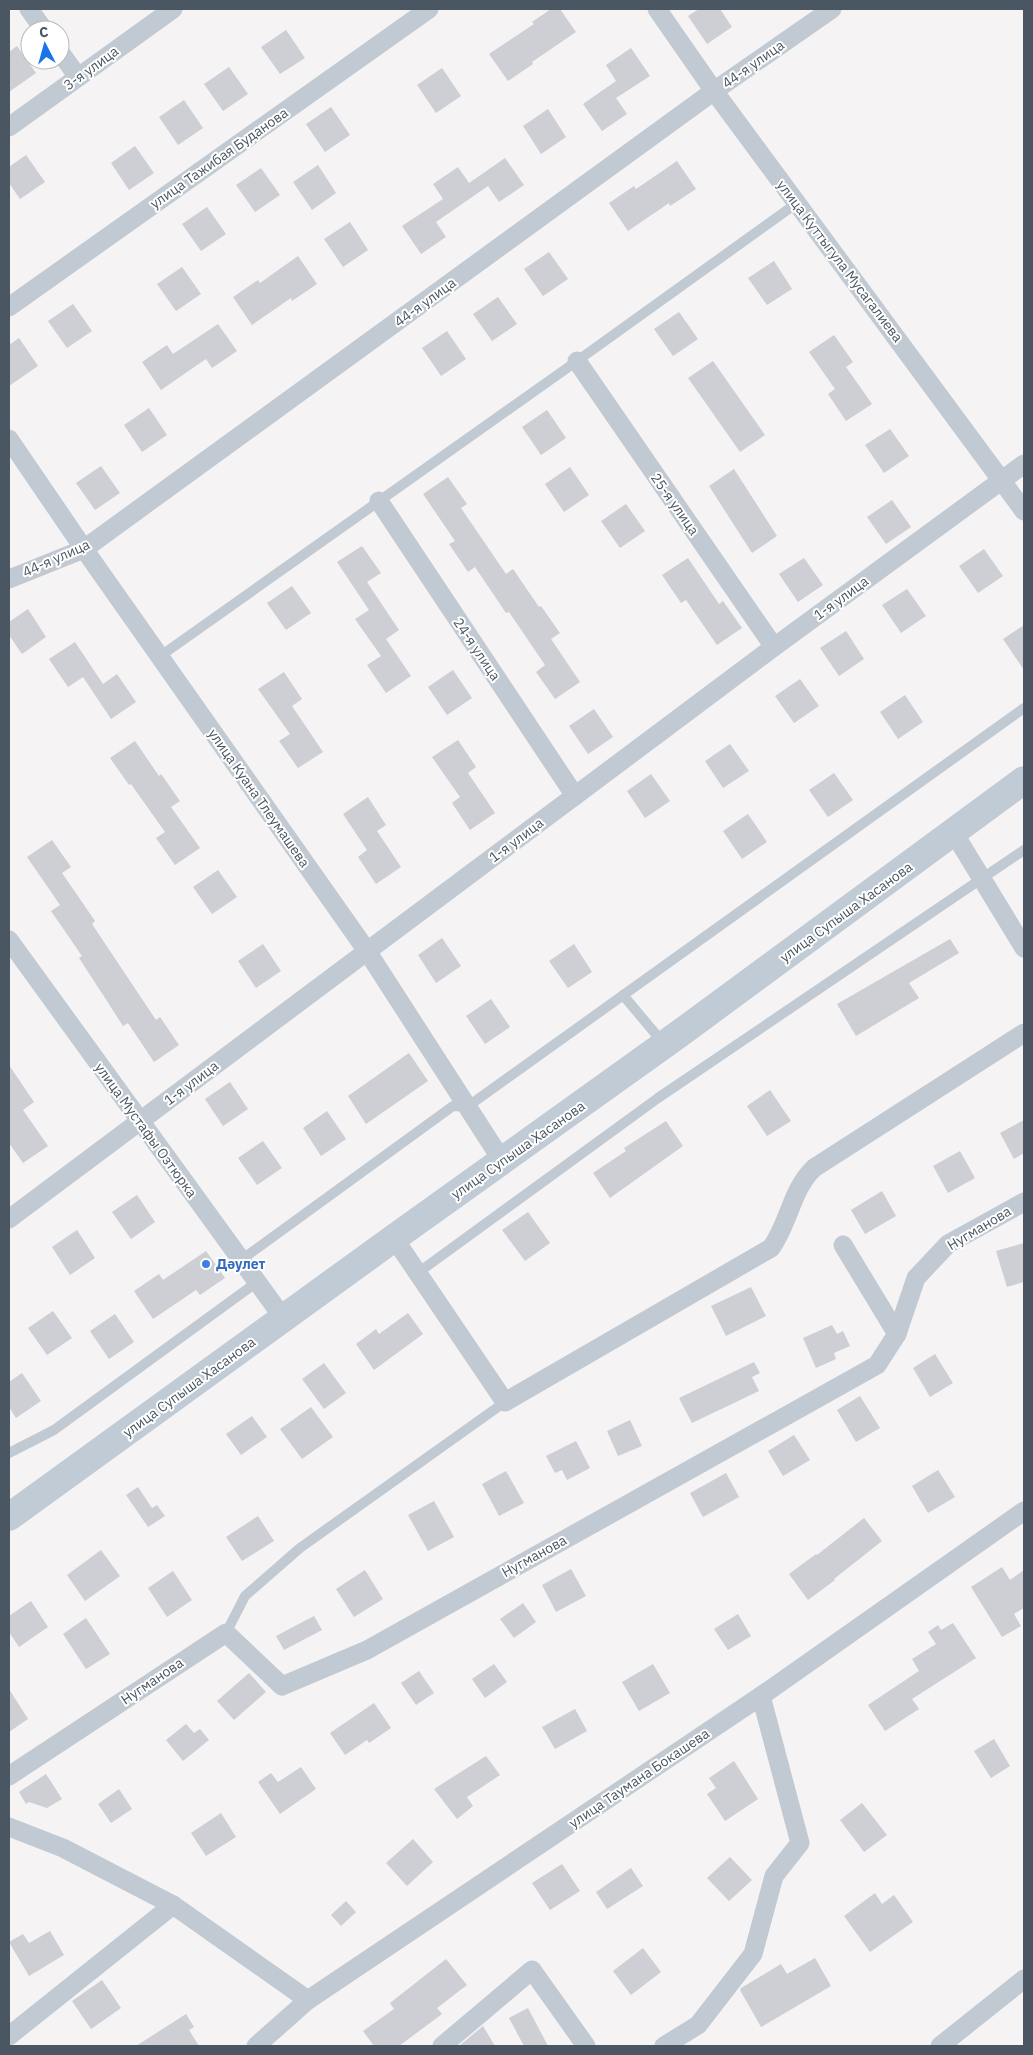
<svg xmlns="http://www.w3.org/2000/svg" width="1033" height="2055" font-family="'IBM Plex Sans',sans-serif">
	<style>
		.building { fill: #cdcfd5 }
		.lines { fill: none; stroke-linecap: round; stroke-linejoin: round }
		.lane { stroke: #c1cad2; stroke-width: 10 }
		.street { stroke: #c1cad2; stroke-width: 19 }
		.secondary { stroke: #c1cbd6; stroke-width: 28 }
		.shop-dot { fill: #3f7fe0; stroke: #fff; stroke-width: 2 }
		.labels { text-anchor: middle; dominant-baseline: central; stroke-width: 4; stroke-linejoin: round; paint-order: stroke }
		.street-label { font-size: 14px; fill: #4a5661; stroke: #fff }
		.shop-label { font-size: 14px; font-weight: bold; fill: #366cbe; stroke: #fff; text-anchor: start }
	</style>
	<rect width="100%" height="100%" fill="#f5f3f3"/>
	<!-- building -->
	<g class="building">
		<polygon points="551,9 560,9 576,32 532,62 533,64 508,81 489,54 534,24 532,22"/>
		<polygon points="699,9 720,9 732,27 707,44 688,16"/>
		<polygon points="286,30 305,58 280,74 261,47"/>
		<polygon points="17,46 36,73 9,92 9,52"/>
		<polygon points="631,48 650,76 616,98 627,114 602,131 583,104 616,81 606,65"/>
		<polygon points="229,67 248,94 223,111 204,84"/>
		<polygon points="442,68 461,96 436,113 417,85"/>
		<polygon points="184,100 203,128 178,145 159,117"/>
		<polygon points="331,107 350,135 325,152 306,124"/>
		<polygon points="548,109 566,137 541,154 523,126"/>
		<polygon points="135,146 154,173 129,190 111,163"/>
		<polygon points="26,155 45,182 20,199 9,183 9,167"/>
		<polygon points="505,158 524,185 499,202 488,186 436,222 446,237 421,254 402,226 443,199 433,184 458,167 469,183"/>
		<polygon points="677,161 696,189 670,206 669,203 628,231 609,203 634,186 636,189"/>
		<polygon points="318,165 336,193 312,210 293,182"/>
		<polygon points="261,168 280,195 255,212 236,185"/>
		<polygon points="207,207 226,234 201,251 182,224"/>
		<polygon points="350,222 368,250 343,267 324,239"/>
		<polygon points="549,252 568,279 543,296 524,269"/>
		<polygon points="298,256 317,284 292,301 291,298 252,325 233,297 258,280 260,283"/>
		<polygon points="774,261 792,289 767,305 748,278"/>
		<polygon points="182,267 201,294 176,311 157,284"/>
		<polygon points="498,297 517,324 492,341 473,314"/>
		<polygon points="73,304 92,331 67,348 48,321"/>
		<polygon points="679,312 698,339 673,356 654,329"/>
		<polygon points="218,324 237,351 212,368 206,359 161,390 142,362 167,345 173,354"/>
		<polygon points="447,331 466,359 441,376 422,348"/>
		<polygon points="834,335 853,362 846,367 872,404 846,421 828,394 835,389 809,352"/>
		<polygon points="19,338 38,366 9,386 9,345"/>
		<polygon points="713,361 765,435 740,452 688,378"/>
		<polygon points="149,408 167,435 142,452 124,425"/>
		<polygon points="547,410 566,438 541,455 522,427"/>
		<polygon points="890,429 909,456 884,473 865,445"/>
		<polygon points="101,466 120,493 95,510 76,483"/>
		<polygon points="570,467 589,495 564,512 545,484"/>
		<polygon points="734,469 777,536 752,553 709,486"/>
		<polygon points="448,477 467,504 461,508 506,574 513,569 539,607 541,606 560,633 551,639 580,682 555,699 536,672 545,665 509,612 506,613 475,567 468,572 449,544 455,541 423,494"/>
		<polygon points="892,500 911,527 886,544 867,517"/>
		<polygon points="626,504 645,531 620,548 601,521"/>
		<polygon points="362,546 381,573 367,582 399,630 386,639 411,676 386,693 367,665 381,656 355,619 369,610 337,562"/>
		<polygon points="984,549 1003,576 978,593 959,566"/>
		<polygon points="688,558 719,604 723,601 742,628 717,645 686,600 681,603 662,575"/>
		<polygon points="804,558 823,585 798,602 779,574"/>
		<polygon points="292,586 311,613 286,630 267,603"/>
		<polygon points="907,589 926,616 901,633 882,605"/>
		<polygon points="28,609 46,637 22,654 9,635 9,622"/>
		<polygon points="1024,625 1024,670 1003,639"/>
		<polygon points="846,631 864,659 839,676 820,648"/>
		<polygon points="75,642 103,684 117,674 136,702 111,719 83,677 68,687 49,659"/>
		<polygon points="453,670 472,698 447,715 428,687"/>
		<polygon points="284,672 302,699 292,706 323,752 298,768 279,741 290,734 258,689"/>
		<polygon points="800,679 819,706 794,723 775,696"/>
		<polygon points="905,695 923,722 898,739 880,712"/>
		<polygon points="594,709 613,737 588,754 569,726"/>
		<polygon points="458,740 476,767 468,773 495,813 470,830 452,803 460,797 432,757"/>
		<polygon points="135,741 159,776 161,774 180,801 171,807 200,848 175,865 156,838 165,832 131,784 129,785 110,758"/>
		<polygon points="730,744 749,771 723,788 705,761"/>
		<polygon points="834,773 853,800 828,817 809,790"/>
		<polygon points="651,774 670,801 645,818 627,791"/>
		<polygon points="368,797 386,825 377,831 401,867 376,884 358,857 367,850 343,814"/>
		<polygon points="748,814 767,842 742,859 723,831"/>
		<polygon points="52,840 71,867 62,873 95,921 92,924 156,1020 160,1017 179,1045 154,1062 128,1023 123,1026 105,998 79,958 82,956 51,911 60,905 27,857"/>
		<polygon points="218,870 237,897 212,914 193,887"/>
		<polygon points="442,938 461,966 436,983 418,955"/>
		<polygon points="950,939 959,953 909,983 919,998 856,1036 837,1004"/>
		<polygon points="263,944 281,971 256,988 238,961"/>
		<polygon points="574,944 592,972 568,988 549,961"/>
		<polygon points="491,999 510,1027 485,1044 466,1016"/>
		<polygon points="409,1053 428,1081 366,1124 348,1096"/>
		<polygon points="9,1065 34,1102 23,1110 48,1146 23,1163 9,1143"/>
		<polygon points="230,1082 248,1109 223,1126 205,1099"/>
		<polygon points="770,1090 791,1121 767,1136 747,1106"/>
		<polygon points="327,1111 346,1139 321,1156 303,1128"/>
		<polygon points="1024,1120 1024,1153 1014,1159 1000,1133"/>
		<polygon points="666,1121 683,1146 610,1198 593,1173 626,1151 624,1148"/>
		<polygon points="263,1141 282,1168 257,1185 238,1158"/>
		<polygon points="960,1151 975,1178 948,1193 933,1166"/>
		<polygon points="882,1191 896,1216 865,1234 851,1210"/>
		<polygon points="137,1195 155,1222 131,1239 112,1212"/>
		<polygon points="528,1212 550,1243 525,1261 502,1230"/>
		<polygon points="77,1230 95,1258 70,1275 52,1247"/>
		<polygon points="1024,1243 1024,1282 1007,1287 996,1251"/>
		<polygon points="206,1251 225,1278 200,1295 196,1290 153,1319 134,1291 159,1274 163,1280"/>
		<polygon points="751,1287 766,1316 726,1336 711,1306"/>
		<polygon points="53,1311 72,1338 47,1355 28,1328"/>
		<polygon points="408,1313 423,1334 374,1370 356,1344 376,1329 379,1334"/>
		<polygon points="115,1314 134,1342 109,1359 90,1331"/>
		<polygon points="832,1325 837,1334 843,1331 850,1346 834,1353 836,1359 816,1368 803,1338"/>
		<polygon points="935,1354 953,1383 930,1397 913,1368"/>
		<polygon points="754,1362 760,1373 752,1377 759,1391 692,1423 679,1398"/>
		<polygon points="324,1363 346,1393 324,1409 302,1379"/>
		<polygon points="22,1373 41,1401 16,1418 9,1407 9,1382"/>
		<polygon points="860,1396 880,1428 856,1442 837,1410"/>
		<polygon points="311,1407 333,1437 302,1459 280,1429"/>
		<polygon points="252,1416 267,1437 241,1455 226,1434"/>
		<polygon points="630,1420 642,1446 618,1456 607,1431"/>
		<polygon points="794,1435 810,1460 783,1476 768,1451"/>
		<polygon points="576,1441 590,1468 567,1480 562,1470 555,1473 546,1456"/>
		<polygon points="938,1470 955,1497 928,1513 912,1486"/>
		<polygon points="506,1471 524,1503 499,1516 482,1484"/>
		<polygon points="726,1473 739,1497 703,1517 690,1493"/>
		<polygon points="138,1487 152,1508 157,1505 165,1516 148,1527 126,1495"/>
		<polygon points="434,1501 454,1537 428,1551 408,1515"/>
		<polygon points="258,1516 274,1541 242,1561 226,1537"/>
		<polygon points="864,1518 882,1541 834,1579 835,1580 808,1600 789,1574 816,1554 817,1555"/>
		<polygon points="101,1550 120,1576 85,1601 67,1575"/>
		<polygon points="1002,1567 1010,1580 1024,1570 1024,1608 1014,1614 1021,1626 1002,1637 971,1587"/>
		<polygon points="571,1569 586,1596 556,1612 542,1585"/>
		<polygon points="365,1570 383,1599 354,1617 336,1589"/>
		<polygon points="173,1571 192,1600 167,1617 148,1588"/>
		<polygon points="31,1601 48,1627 19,1647 9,1632 9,1616"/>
		<polygon points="523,1603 536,1622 514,1638 500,1619"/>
		<polygon points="738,1614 751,1636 728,1650 714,1629"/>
		<polygon points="314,1616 322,1630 284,1650 276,1636"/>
		<polygon points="86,1618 110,1654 86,1669 63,1634"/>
		<polygon points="953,1623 976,1658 912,1699 919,1709 885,1731 868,1705 919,1671 912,1659 936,1644 928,1632 938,1625 941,1630"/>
		<polygon points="494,1664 507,1682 485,1698 472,1679"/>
		<polygon points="653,1664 670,1693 639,1711 622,1682"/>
		<polygon points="419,1671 434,1693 416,1705 401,1683"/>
		<polygon points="249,1673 266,1692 234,1720 217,1701"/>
		<polygon points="9,1689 28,1719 9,1732"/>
		<polygon points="374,1703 391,1728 369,1743 367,1740 345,1755 330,1733"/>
		<polygon points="575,1709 587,1731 555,1749 542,1727"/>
		<polygon points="186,1724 194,1733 200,1729 209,1740 183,1761 166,1740"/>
		<polygon points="994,1739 1010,1766 991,1778 974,1751"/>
		<polygon points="486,1756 500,1775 467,1797 473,1806 457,1819 434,1789"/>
		<polygon points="734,1761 758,1799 725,1821 707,1794 716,1788 709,1778"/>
		<polygon points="301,1767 316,1789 280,1814 258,1782 271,1773 278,1782"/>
		<polygon points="46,1774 62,1799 47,1808 29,1802 26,1804 19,1792"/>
		<polygon points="119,1789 132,1809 111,1823 98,1804"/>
		<polygon points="862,1803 887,1835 864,1852 840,1820"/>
		<polygon points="221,1813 236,1837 206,1856 191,1833"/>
		<polygon points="413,1839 433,1862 407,1886 386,1863"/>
		<polygon points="730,1857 752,1880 729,1901 707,1878"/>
		<polygon points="562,1864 580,1891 550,1910 532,1883"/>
		<polygon points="631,1868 643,1886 607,1909 596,1892"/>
		<polygon points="875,1893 882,1904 894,1895 913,1922 870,1952 844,1916"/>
		<polygon points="346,1901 356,1912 341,1926 331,1915"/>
		<polygon points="50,1931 64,1955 29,1976 9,1942 23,1934 29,1943"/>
		<polygon points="643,1948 661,1972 631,1995 613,1971"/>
		<polygon points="815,1958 831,1986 761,2027 740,1990 741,1988 781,1964 787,1974"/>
		<polygon points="446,1959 467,1985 437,2008 442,2014 399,2046 374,2046 363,2031 394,2009 390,2003"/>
		<polygon points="102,1980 121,2008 91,2029 72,2001"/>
		<polygon points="528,2008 548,2046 524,2046 509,2018"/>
		<polygon points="186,2014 194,2027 189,2030 199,2046 136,2046"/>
		<polygon points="483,2026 495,2046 459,2046"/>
	</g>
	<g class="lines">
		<!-- lane -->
		<g class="lane">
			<polyline points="159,657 577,361 797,203"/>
			<polyline points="623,995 664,1044"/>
			<polyline points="241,1260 453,1106 467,1107 1024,708"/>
			<polyline points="419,1272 658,1098 1024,850"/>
			<polyline points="9,1453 54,1430 257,1282"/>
			<polyline points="226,1633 245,1596 300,1548 505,1402"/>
		</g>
		<!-- street -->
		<g class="street">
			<polyline points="29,9 44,30"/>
			<polyline points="657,9 714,91 1024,511"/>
			<polyline points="60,52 78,77"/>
			<polyline points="9,127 173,9"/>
			<polyline points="9,307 429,9"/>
			<polyline points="577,361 774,647"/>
			<polyline points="9,439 84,549 367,951 503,1162"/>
			<polyline points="379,501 575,796"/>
			<polyline points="9,579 84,549 714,91 832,9"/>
			<polyline points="954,833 1024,948"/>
			<polyline points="9,940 284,1319"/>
			<polyline points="9,1219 774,647 1024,464"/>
			<path d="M394,1238L505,1402L771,1248C789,1224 791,1190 814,1168L1024,1033"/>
			<polyline points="843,1245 897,1334"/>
			<polyline points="9,1776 226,1633 282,1686 367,1650 877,1365 897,1334 916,1278 948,1244 1024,1202"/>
			<polyline points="9,1827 63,1848 173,1905 308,2000"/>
			<polyline points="9,2036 173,1905"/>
			<polyline points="256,2046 308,2000 761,1696 1024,1511"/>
			<polyline points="442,2046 532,1970 586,2046"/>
			<polyline points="664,2046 698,2025 753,1954 774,1876 800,1843 761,1696"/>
			<polyline points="940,2046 1024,1979"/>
		</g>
		<!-- secondary -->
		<polyline class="secondary" points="9,1517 394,1238 679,1034 1024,780"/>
	</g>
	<!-- markers -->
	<circle class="shop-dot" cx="206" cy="1264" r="5"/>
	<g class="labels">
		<!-- street labels -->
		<g class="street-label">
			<text transform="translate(753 64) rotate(-35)">44-я улица</text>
			<text transform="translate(91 68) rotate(-36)">3-я улица</text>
			<text transform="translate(219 158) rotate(-35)">улица Тажибая Буданова</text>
			<text transform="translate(840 261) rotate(53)">улица Куттыгула Мусагалиева</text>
			<text transform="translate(425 302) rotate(-36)">44-я улица</text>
			<text transform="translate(675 504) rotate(55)">25-я улица</text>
			<text transform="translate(56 558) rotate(-24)">44-я улица</text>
			<text transform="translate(841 598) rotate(-36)">1-я улица</text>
			<text transform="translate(477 649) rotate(56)">24-я улица</text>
			<text transform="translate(259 798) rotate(55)">улица Куана Тлеумашева</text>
			<text transform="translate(516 840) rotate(-37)">1-я улица</text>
			<text transform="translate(846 912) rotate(-36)">улица Супыша Хасанова</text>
			<text transform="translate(191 1083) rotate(-37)">1-я улица</text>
			<text transform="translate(146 1130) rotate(54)">улица Мустафы Озтюрка</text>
			<text transform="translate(518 1150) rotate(-35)">улица Супыша Хасанова</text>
			<text transform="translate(979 1228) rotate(-31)">Нугманова</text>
			<text transform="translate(189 1387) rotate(-36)">улица Супыша Хасанова</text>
			<text transform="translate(534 1556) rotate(-29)">Нугманова</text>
			<text transform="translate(152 1681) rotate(-34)">Нугманова</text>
			<text transform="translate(639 1778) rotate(-34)">улица Таумана Бокашева</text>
		</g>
		<!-- shop labels -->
		<g class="shop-label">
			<text x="216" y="1264">Дәулет</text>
		</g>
	</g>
	<!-- border -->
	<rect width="1033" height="2055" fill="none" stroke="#4a5661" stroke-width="20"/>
	<!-- north arrow -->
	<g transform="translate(45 45) rotate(354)"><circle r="24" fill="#ffffff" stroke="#b7bbc0"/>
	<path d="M0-4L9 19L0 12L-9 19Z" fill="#1a73e8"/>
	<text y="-8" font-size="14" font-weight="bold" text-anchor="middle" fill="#4a5661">С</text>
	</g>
</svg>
